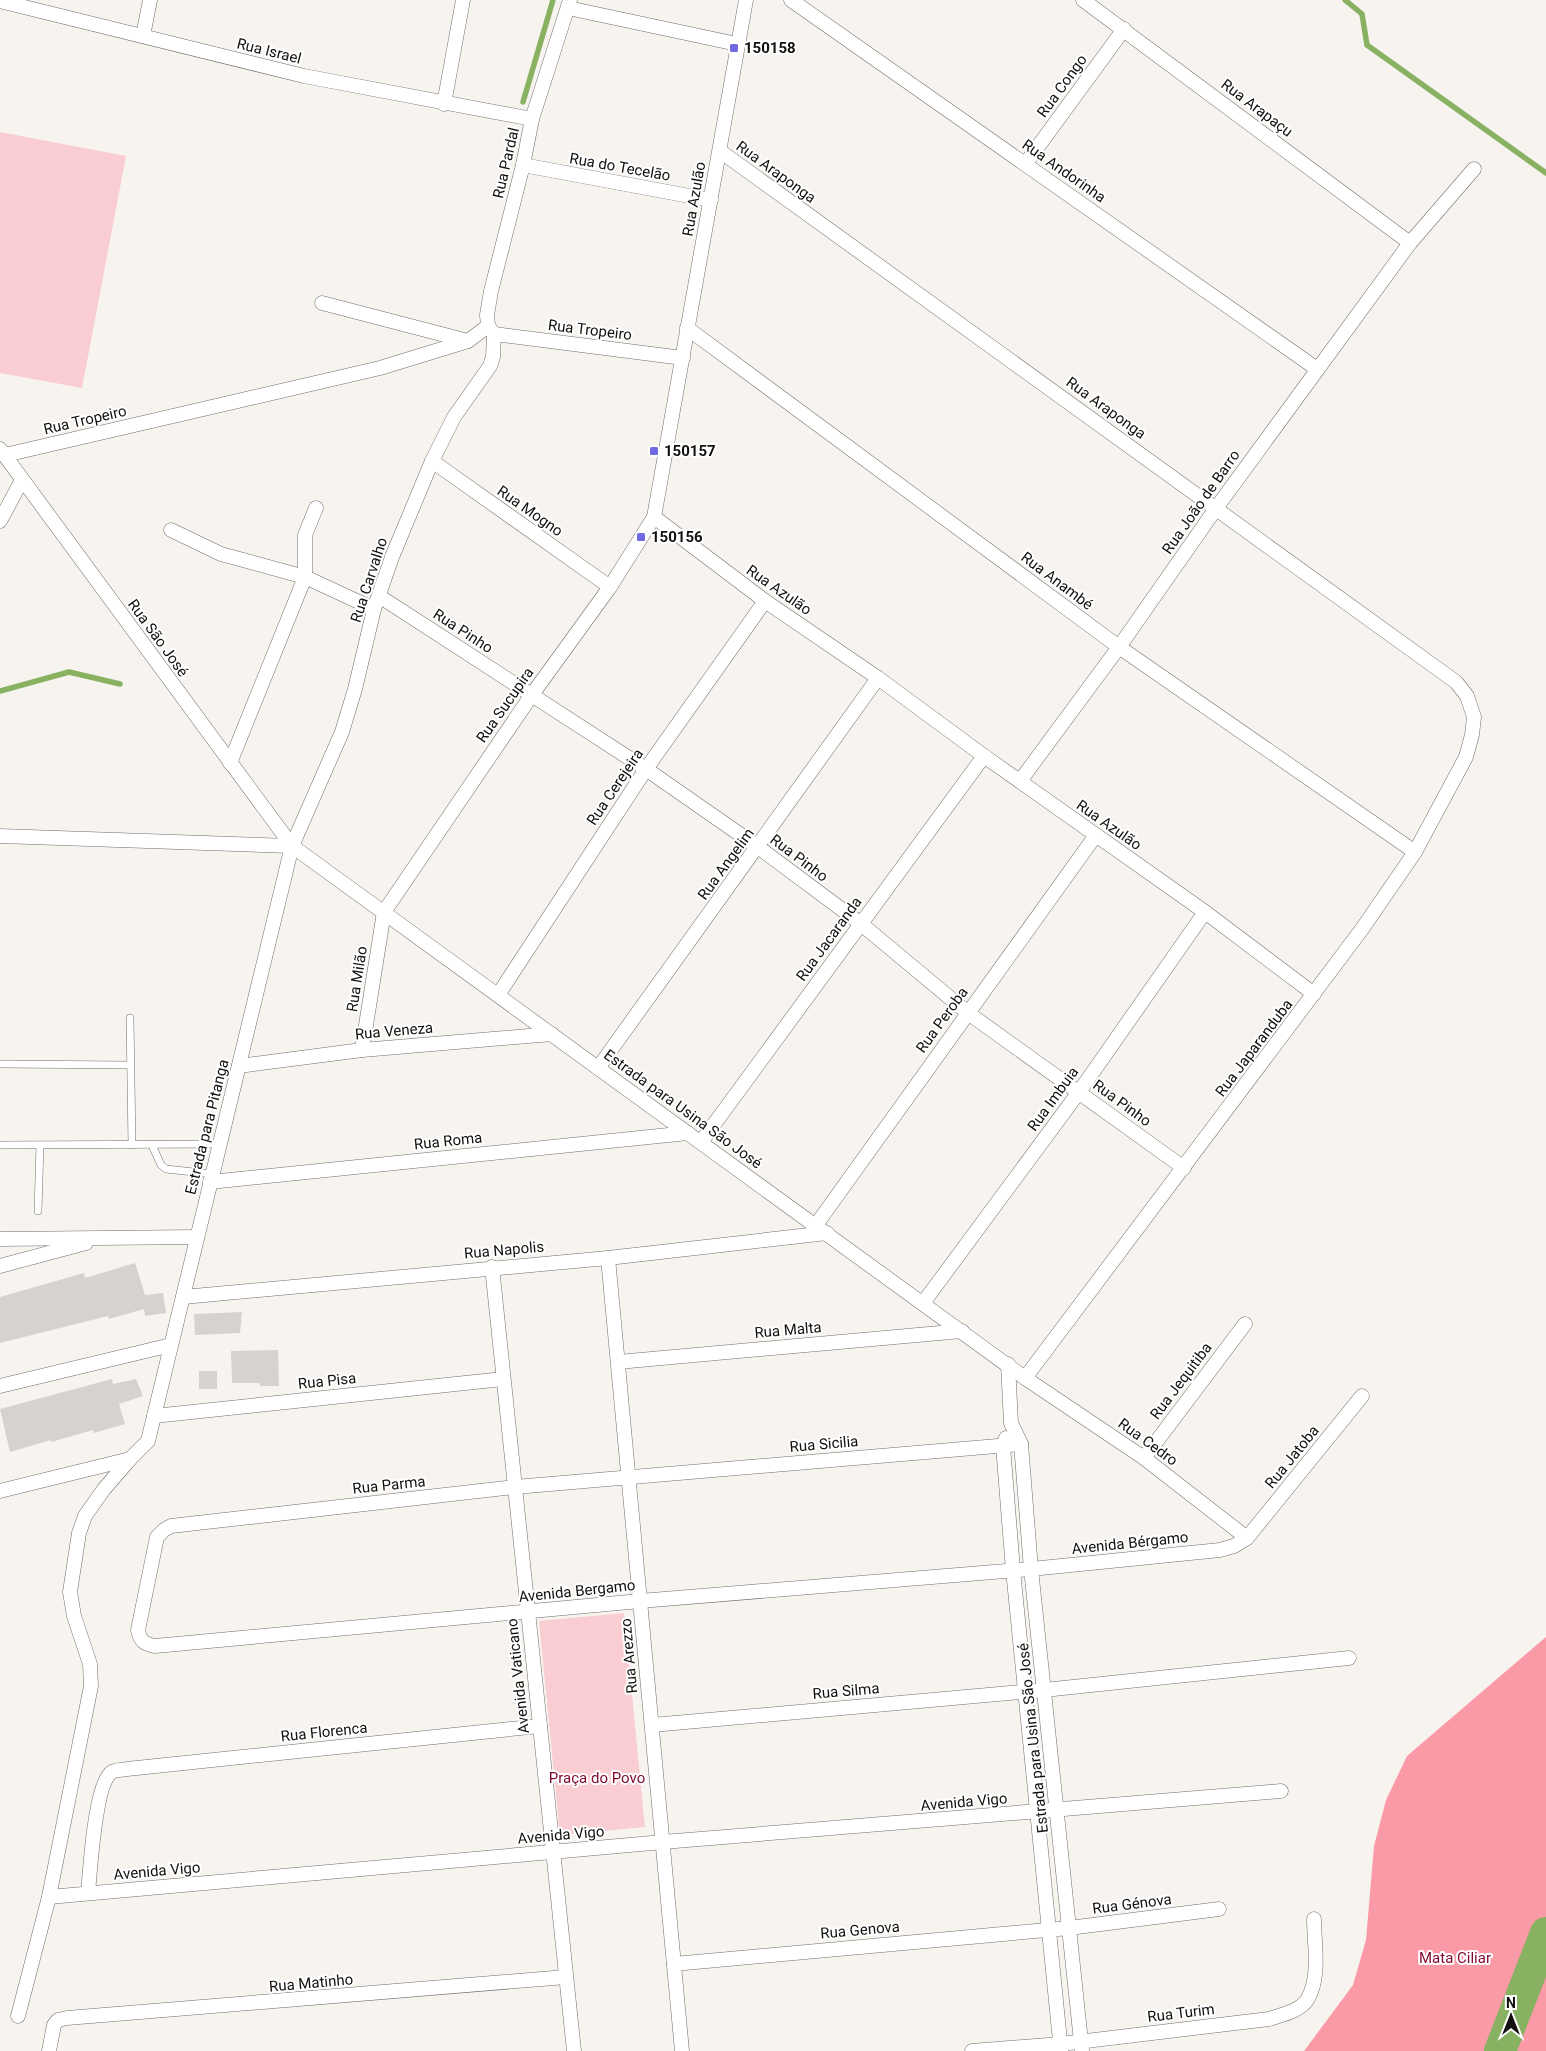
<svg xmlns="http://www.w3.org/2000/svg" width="1546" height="2051" font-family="Roboto,sans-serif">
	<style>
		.green { fill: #facdd2 }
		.forest { fill: #fb9aa7 }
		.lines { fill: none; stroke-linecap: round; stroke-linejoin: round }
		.stream { stroke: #88b161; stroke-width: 5.5 }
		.river { stroke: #88b161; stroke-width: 32 }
		.building { fill: #d7d1d0 }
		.service-casing { stroke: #716e6a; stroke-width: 8 }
		.minor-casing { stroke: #716e6a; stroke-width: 15 }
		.service { stroke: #fff; stroke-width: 7 }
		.minor { stroke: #fff; stroke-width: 14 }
		.poi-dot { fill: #706ae5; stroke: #fff; stroke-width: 2 }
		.labels { text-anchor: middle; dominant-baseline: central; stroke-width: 4; stroke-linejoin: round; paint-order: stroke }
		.poi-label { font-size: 15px; font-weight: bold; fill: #12110f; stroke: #fff; text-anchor: start }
		.street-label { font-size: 15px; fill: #12110f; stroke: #fff }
		.park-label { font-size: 15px; fill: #7f0a2f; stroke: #fff }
	</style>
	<rect width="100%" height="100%" fill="#f7f4f0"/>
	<!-- green -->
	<g class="green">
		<polygon points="0,132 126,156 82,388 0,373"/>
		<polygon points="624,1613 645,1827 560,1835 539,1621"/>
	</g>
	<!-- forest -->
	<polygon class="forest" points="1546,1637 1546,2051 1304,2051 1353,1985 1366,1940 1374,1846 1386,1800 1407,1756"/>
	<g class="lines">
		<!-- stream -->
		<g class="stream">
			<polyline points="1345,0 1362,14 1367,45 1546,173"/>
			<polyline points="523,102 553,0"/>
			<polyline points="0,691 69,672 120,684"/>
		</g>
		<!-- river -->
		<polyline class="river" points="1500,2051 1546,1933"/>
	</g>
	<!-- building -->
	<g class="building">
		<polygon points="135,1263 145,1295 163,1293 166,1313 145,1316 144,1309 109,1319 108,1316 0,1343 0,1297 84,1273 85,1278"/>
		<polygon points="242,1312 240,1333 195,1335 194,1314"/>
		<polygon points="278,1350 279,1386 260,1386 259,1383 232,1383 231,1351"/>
		<rect x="199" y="1371" width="18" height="18"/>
		<polygon points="112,1379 113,1384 136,1379 143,1396 119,1404 125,1424 94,1433 93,1430 51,1442 51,1440 10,1452 0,1409"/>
	</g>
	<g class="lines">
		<!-- service casing -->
		<g class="service-casing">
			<g id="service">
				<polyline points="130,1018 132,1145"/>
				<polyline points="0,1064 130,1065"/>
				<polyline points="0,1145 220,1144"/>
				<polyline points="152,1145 161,1165 166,1169 212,1174"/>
				<polyline points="38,1211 40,1145"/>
			</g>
		</g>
		<!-- minor casing -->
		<g class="minor-casing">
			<g id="minor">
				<polyline points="791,0 1317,369"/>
				<polyline points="1083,0 1410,243"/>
				<polyline points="0,1 304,76 532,119"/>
				<polyline points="568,8 737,44"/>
				<polyline points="143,36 150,0"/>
				<polyline points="444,104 463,0"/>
				<polyline points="1026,163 1124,29"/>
				<polyline points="523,165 711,200"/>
				<polyline points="322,303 468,341 488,326"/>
				<polyline points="687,328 1119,647 1415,852"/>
				<polyline points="494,334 488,326 487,315 491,291 523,165 532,119 570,0"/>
				<polyline points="494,334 683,358"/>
				<polyline points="0,449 292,846 1025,1378 1362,929 1415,852 1466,757 1472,735 1474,717 1467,696 1456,682 720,151"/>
				<polyline points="5,455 380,368 468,341"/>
				<polyline points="432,461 610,587"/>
				<polyline points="654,517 765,601 878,678 984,756 1205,912 1314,994"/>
				<polyline points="0,521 22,480"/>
				<polyline points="171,530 221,554 305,577 305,535 316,508"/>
				<polyline points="379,596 646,769 758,847 860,923 968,1013 1184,1168"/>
				<polyline points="230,763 305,577 374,609"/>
				<polyline points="1020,781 1119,647 1217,507 1410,243 1474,169"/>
				<polyline points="0,836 292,846"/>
				<polyline points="498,995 646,769 765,601"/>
				<polyline points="362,1050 384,912 531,696 610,587 654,517 746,0"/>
				<polyline points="239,1066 362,1050 552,1034"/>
				<polyline points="598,1068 878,678"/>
				<polyline points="701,1142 984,756"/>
				<polyline points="210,1182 688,1133"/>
				<polyline points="816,1225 1096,835"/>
				<polyline points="0,1239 197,1237"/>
				<polyline points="608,1258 682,2051"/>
				<polyline points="0,1266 86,1243"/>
				<polyline points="492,1267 574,2051"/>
				<polyline points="183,1297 608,1258 827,1233"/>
				<polyline points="923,1303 1079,1092 1205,912"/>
				<polyline points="618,1362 962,1331"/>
				<polyline points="1008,1364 1011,1423 1021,1444 1031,1569 1082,2051"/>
				<polyline points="1025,1378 1144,1458 1247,1538"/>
				<polyline points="0,1386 171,1345"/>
				<polyline points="154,1416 503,1379"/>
				<polyline points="1006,1438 1003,1446 1013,1570 1061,2051"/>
				<path d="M1021,1444L515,1487L171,1526L164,1530L157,1537L138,1630C140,1641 144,1644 155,1646L640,1601L1031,1569L1220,1550L1234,1546L1247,1538L1362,1396"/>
				<polyline points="1144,1458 1245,1324"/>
				<polyline points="0,1491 130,1459 148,1441 292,846 342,732 355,689 374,609 392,557 432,461 454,417 490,366 493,357 494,334"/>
				<polyline points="652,1725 1044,1690 1349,1658"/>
				<path d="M88,1893C90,1872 95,1782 112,1772C115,1770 122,1770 127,1769L540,1726"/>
				<polyline points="49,1897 663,1842 1281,1791"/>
				<polyline points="674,1964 1069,1928 1219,1909"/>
				<polyline points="18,2016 49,1897 91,1686 90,1664 74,1616 70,1592 79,1533 85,1516 104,1489 130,1459"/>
				<polyline points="49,2051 54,2025 58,2020 67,2018 566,1977"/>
				<path d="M972,2051L1061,2044L1269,2019C1281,2015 1300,2011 1307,2000C1321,1978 1314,1943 1314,1919"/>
			</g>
		</g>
		<!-- service -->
		<use href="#service" class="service"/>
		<!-- minor -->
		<use href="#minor" class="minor"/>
	</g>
	<!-- markers -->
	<g class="poi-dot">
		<rect x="729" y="43" width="10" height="10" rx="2.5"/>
		<rect x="649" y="446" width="10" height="10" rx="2.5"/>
		<rect x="636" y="532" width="10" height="10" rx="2.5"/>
	</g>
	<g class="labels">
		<!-- poi labels -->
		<g class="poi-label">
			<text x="744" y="48">150158</text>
			<text x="664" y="451">150157</text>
			<text x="651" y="537">150156</text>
		</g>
		<!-- street labels -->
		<g class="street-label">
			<text transform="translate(269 51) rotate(14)">Rua Israel</text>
			<text transform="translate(1062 86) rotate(-54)">Rua Congo</text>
			<text transform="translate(1257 108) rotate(37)">Rua Arapaçu</text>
			<text transform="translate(506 163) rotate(-77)">Rua Pardal</text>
			<text transform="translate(620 167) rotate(10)">Rua do Tecelão</text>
			<text transform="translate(1064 171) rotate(35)">Rua Andorinha</text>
			<text transform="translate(776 172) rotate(36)">Rua Araponga</text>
			<text transform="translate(694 199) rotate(-80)">Rua Azulão</text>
			<text transform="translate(590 330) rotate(7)">Rua Tropeiro</text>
			<text transform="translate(1106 408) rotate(36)">Rua Araponga</text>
			<text transform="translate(85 420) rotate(-13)">Rua Tropeiro</text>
			<text transform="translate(1201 502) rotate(-55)">Rua João de Barro</text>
			<text transform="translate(530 511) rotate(35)">Rua Mogno</text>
			<text transform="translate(369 580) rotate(-72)">Rua Carvalho</text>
			<text transform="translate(1057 581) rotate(37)">Rua Anambé</text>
			<text transform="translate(779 590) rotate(35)">Rua Azulão</text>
			<text transform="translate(463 631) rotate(33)">Rua Pinho</text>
			<text transform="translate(158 638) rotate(54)">Rua São José</text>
			<text transform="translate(505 705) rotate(-55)">Rua Sucupira</text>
			<text transform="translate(615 787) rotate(-56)">Rua Cerejeira</text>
			<text transform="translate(1109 825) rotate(35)">Rua Azulão</text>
			<text transform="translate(799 858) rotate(37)">Rua Pinho</text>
			<text transform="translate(726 864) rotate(-54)">Rua Angelim</text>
			<text transform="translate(829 939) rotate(-54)">Rua Jacaranda</text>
			<text transform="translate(357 979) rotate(-81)">Rua Milão</text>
			<text transform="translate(942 1020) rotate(-54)">Rua Peroba</text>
			<text transform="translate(394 1031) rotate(-5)">Rua Veneza</text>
			<text transform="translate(1254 1048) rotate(-53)">Rua Japaranduba</text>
			<text transform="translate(1053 1099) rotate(-54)">Rua Imbuia</text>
			<text transform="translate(1122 1103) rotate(36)">Rua Pinho</text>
			<text transform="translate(683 1109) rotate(36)">Estrada para Usina São José</text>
			<text transform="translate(207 1127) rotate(-76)">Estrada para Pitanga</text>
			<text transform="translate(448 1141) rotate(-6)">Rua Roma</text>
			<text transform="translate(504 1250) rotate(-5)">Rua Napolis</text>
			<text transform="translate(788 1330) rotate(-5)">Rua Malta</text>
			<text transform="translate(327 1381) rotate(-6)">Rua Pisa</text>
			<text transform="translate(1181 1381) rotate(-53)">Rua Jequitiba</text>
			<text transform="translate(1148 1442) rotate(36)">Rua Cedro</text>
			<text transform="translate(824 1444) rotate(-5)">Rua Sicilia</text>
			<text transform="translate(1292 1457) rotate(-51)">Rua Jatoba</text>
			<text transform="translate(389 1485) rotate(-6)">Rua Parma</text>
			<text transform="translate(1130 1543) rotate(-6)">Avenida Bérgamo</text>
			<text transform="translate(577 1591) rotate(-6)">Avenida Bergamo</text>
			<text transform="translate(629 1656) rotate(-95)">Rua Arezzo</text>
			<text transform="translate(518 1676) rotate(-96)">Avenida Vaticano</text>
			<text transform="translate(846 1691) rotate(-5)">Rua Silma</text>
			<text transform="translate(324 1732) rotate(-6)">Rua Florenca</text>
			<text transform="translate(1033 1738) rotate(-96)">Estrada para Usina São José</text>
			<text transform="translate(964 1802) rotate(-5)">Avenida Vigo</text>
			<text transform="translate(561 1835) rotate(-5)">Avenida Vigo</text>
			<text transform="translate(157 1871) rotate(-5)">Avenida Vigo</text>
			<text transform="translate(1132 1904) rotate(-7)">Rua Génova</text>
			<text transform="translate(860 1930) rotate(-5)">Rua Genova</text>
			<text transform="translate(311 1983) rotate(-5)">Rua Matinho</text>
			<text transform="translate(1181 2013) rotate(-7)">Rua Turim</text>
		</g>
		<!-- park labels -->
		<g class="park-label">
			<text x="597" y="1778">Praça do Povo</text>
			<text x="1455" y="1958">Mata Ciliar</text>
		</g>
	</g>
	<!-- north arrow -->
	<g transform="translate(1511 2016)" stroke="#ffffff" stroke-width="4" paint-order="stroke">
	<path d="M0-4L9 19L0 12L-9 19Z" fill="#12110f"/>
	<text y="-8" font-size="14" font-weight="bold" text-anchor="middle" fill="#12110f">N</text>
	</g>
</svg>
